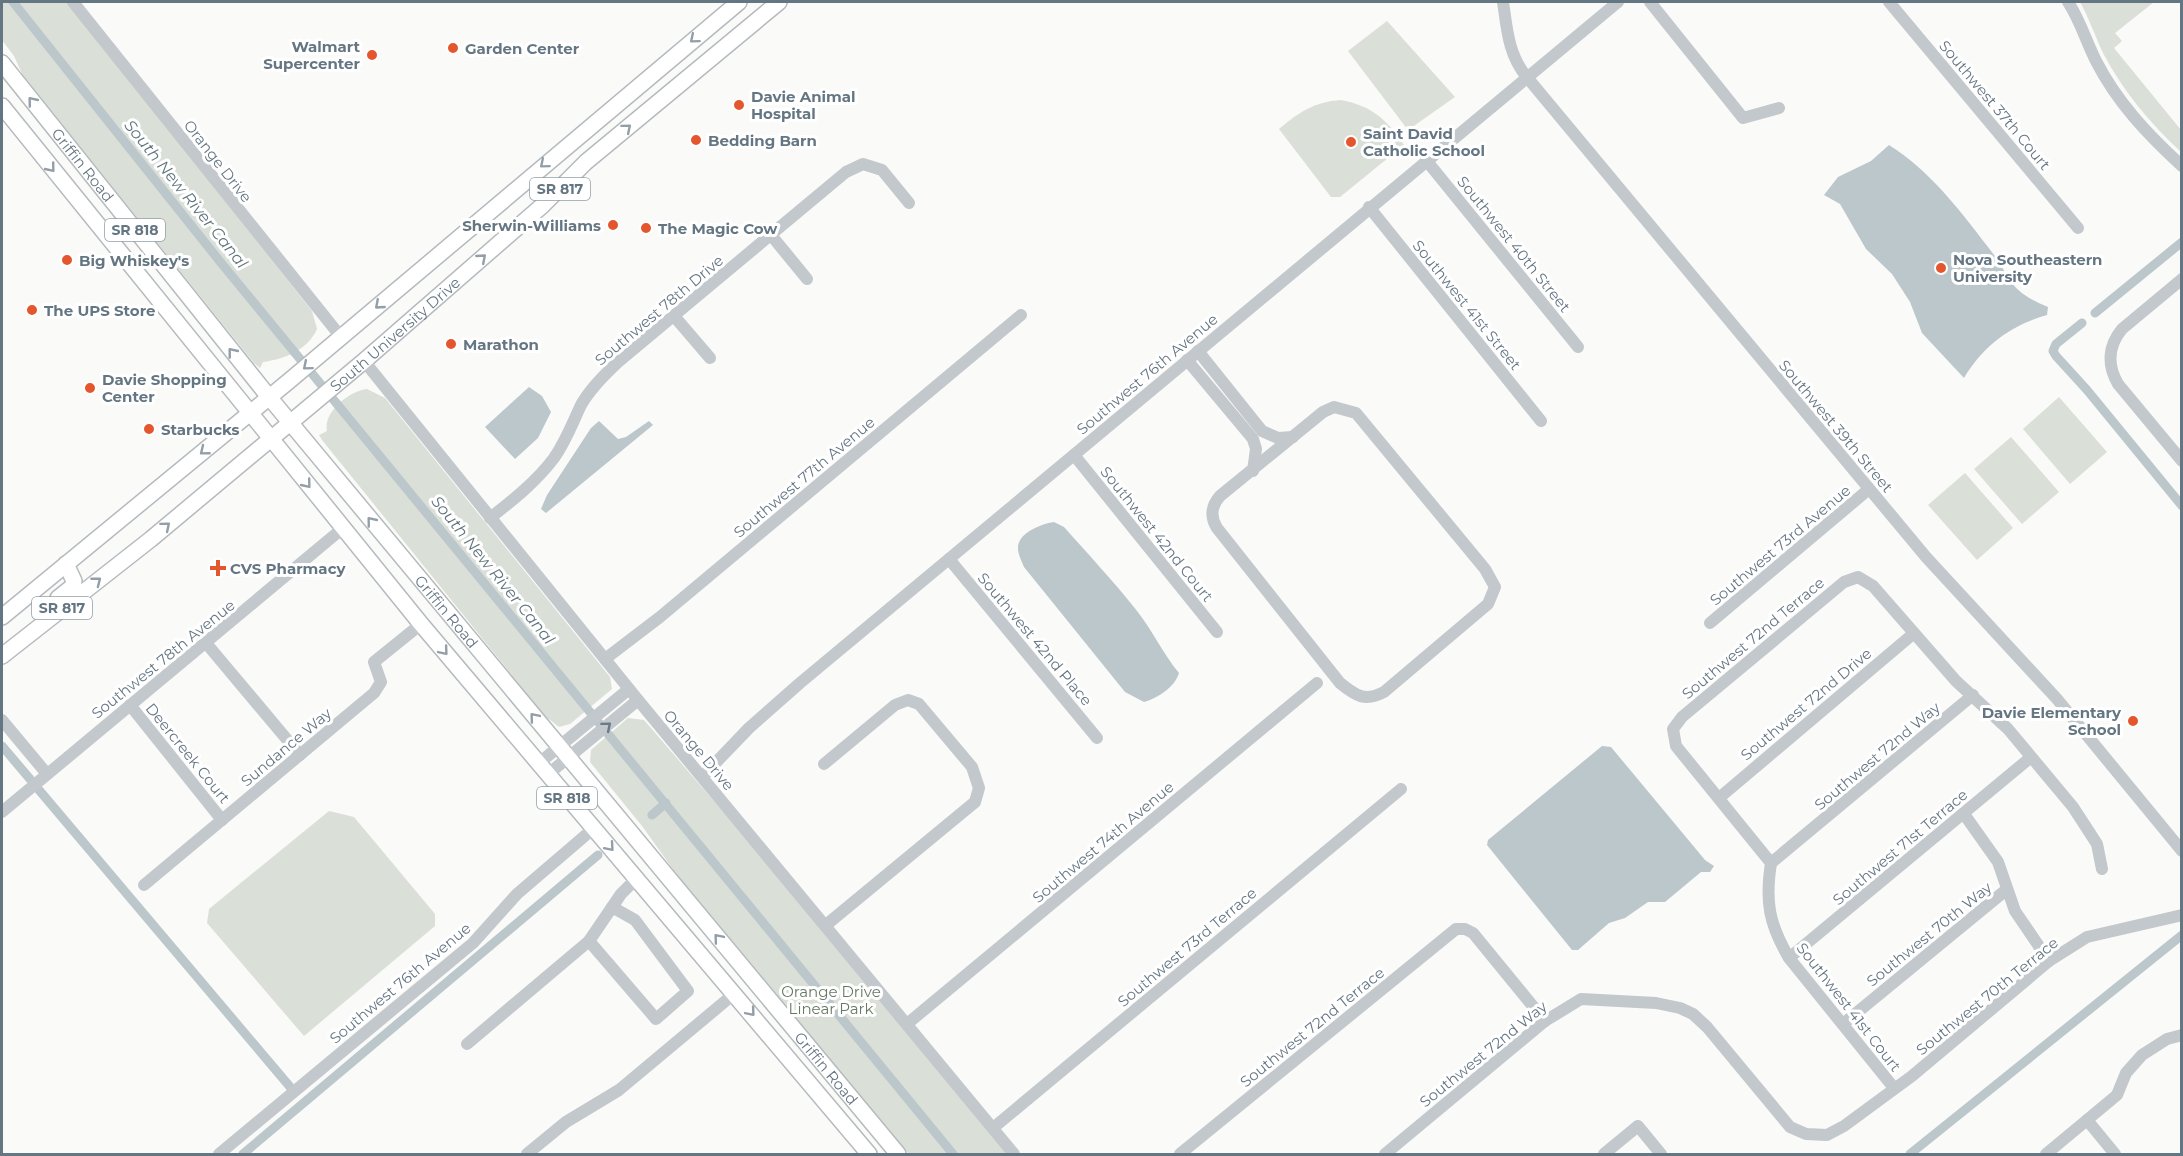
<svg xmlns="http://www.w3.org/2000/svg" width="2183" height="1156" font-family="Montserrat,sans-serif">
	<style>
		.green { fill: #dadfd7 }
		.water { fill: #bbc7cb }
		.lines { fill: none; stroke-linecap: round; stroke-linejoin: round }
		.canal { stroke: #bbc7cb; stroke-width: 9 }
		.major-casing { stroke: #b5babe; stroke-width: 18 }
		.minor { stroke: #c3c8cc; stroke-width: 12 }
		.major { stroke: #fff; stroke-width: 15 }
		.oneway { stroke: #939fa8 }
		.oneway2 { stroke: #6a7a87 }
		.poi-dot { fill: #e4572e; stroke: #fff; stroke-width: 2 }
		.labels { text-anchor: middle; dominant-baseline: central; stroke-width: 6; stroke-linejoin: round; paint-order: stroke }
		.shield { fill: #fff; stroke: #939fa8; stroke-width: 1.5 }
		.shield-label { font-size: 14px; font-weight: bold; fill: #657683 }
		.poi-label { font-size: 15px; font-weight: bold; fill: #657683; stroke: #fff; text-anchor: start }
		.street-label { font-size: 15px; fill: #657683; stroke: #fff }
		.park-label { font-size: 15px; fill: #687a64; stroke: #fff }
		.water-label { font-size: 16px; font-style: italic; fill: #60757c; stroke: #fff }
	</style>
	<rect width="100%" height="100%" fill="#fafaf8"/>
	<!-- green -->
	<g class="green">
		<path d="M2,2H68L312,311L317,329C307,351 284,359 263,362L260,368L254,363L23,76L14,56L2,40Z"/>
		<path d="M2080,2H2154L2115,33L2122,41L2114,48L2181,130V152C2150,123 2123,91 2103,53C2095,36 2089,18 2080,2Z"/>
		<polygon points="1387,21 1455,97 1408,130 1348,51"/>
		<path d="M1341,100C1372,106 1386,119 1404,145L1340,197H1331L1279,129C1299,112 1314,102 1341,100Z"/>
		<path d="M367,389L385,398L610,677L612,689L570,724L559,727L545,716L322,440L319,435L327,431C323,412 349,391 367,389Z"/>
		<polygon points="2059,397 2107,452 2070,484 2023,429"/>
		<polygon points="2011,437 2059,492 2022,524 1974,469"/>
		<polygon points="1965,473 2013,528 1977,560 1928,505"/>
		<polygon points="628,718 644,720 651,728 791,891 1008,1154 909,1154 680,879 642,826 590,762 591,750"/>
		<polygon points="329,811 354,817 435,914 435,926 304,1036 207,923 209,909"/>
	</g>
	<!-- water -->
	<g class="water">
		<path d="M1889,145C1930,171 1959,209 1988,247C2013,278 2006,290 2048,307L2047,315C2011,325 1983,346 1964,378L1922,333L1910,302L1892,274L1866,249L1840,204L1824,195L1838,177L1871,161Z"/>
		<polygon points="529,387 542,396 551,412 538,438 515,459 485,427"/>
		<polygon points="599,421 618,439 626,437 649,421 653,425 546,513 541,509 547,495 591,428"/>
		<path d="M1054,522L1064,527C1088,554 1115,583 1137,611C1153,631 1163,654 1179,673C1175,687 1158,698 1144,702L1125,692L1024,567C1022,562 1018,554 1018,549C1017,533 1041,524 1054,522Z"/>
		<polygon points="1602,746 1611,747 1705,860 1714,866 1710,872 1701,872 1665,902 1648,902 1625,918 1609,923 1578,950 1572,950 1487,845 1488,840"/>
	</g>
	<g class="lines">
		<!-- canal -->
		<g class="canal">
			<polyline points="13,2 222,264 953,1154"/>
			<polyline points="2095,313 2182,242"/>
			<polyline points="2082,323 2056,344 2053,351 2056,356 2087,390 2182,506"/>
			<polyline points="2,746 30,779"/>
			<polyline points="39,790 291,1088"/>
			<polyline points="652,815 666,803"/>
			<polyline points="243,1154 598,855"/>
			<polyline points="1910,1154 2182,935"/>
		</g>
		<!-- major casing -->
		<g class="major-casing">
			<g id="major">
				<path id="s1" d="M2,63L269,397L898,1154"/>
				<polyline points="2,106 421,624 869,1154"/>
				<polyline points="58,598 73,586 74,581 66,564"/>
				<polyline points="2,617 289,381 739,2"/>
				<path id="s2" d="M2,656L151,539L364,361L543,205L586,162L779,2"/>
			</g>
		</g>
		<!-- minor -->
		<g class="minor">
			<polyline points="73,2 341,337"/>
			<path d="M1503,2C1507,28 1508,54 1526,76L1926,557L2057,699L2182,851"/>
			<polyline points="1650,2 1743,118 1779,108"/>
			<polyline points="1889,2 2078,228"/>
			<path d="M2068,2C2080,20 2086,41 2096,61C2117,102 2147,134 2182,166"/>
			<polyline points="1426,160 1578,347"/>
			<polyline points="1369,207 1541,421"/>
			<polyline points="771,235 807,279"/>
			<path d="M2182,279L2122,329C2108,346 2107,365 2118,384L2182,461"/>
			<polyline points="674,316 710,358"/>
			<polyline points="1198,351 1262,431 1278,438 1293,437"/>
			<polyline points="1187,360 1253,439 1256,449 1253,471"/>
			<polyline points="364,361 638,700 1014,1154"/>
			<path d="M1334,407L1356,413L1485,569L1495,587L1488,604L1384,692C1365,702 1356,696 1340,683L1217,528C1210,517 1211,506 1220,496L1323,412Z"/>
			<polyline points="1074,455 1217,632"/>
			<path d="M490,518C513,500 536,482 554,458C566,441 572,424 581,405C590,389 603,376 617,363L846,172L863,164L882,170L909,203"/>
			<polyline points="949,559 1097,738"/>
			<polyline points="1710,623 1869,489"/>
			<polyline points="206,643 300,755"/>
			<polyline points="605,659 660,617 1021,315"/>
			<polyline points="130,705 222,820"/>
			<polyline points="2,720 47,774"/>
			<polyline points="538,764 629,689"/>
			<polyline points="824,764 895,705 908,700 919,704 972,767 979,788 975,802 826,925"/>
			<polyline points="547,775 638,700"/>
			<polyline points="702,777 749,728 800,683 1618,2"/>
			<polyline points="1719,798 1913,634"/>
			<polyline points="2,812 343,528"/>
			<polyline points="1964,814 1998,862 2015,911 2049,961"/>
			<polyline points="1771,863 1973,695"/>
			<polyline points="144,885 374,693 381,682 374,662 421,624"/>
			<polyline points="589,941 656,1019 688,991 635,920 612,907"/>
			<polyline points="1789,958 2030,758"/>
			<polyline points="907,1024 1317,683"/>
			<polyline points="1843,1024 2006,890"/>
			<polyline points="467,1044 589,941 621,894 637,878"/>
			<path d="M1894,1088L1789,958C1769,924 1765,902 1771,863L1676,746L1673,729L1682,717L1844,582L1858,577L1873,586L1956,681L2008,729L2073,807L2097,844L2102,869"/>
			<polyline points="993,1128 1401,789"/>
			<polyline points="219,1154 473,943 517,894 594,828"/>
			<polyline points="527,1154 566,1122 619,1090 735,993"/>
			<polyline points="1180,1154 1456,929 1465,929 1473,933 1545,1021"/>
			<polyline points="1385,1154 1545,1021 1581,999 1656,1003 1680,1008 1693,1014 1707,1027 1790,1127 1806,1134 1827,1135 1844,1126 1912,1076 2049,961 2087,937 2182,915"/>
			<polyline points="1604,1154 1638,1126 1661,1154"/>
			<polyline points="2046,1154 2087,1120"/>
			<polyline points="2115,1154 2087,1120 2117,1095 2126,1073 2142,1055 2167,1039 2182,1035"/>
		</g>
		<!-- major -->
		<use href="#major" class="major"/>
	</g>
	<!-- one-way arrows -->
	<defs><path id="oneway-chevron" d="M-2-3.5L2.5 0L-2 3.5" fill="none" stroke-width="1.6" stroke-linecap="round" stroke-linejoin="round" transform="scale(1.5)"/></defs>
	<g class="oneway">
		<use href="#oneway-chevron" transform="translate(694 39) rotate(140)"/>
		<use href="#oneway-chevron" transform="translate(32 101) rotate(-129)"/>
		<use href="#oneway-chevron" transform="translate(627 128) rotate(-40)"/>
		<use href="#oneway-chevron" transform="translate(544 164) rotate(140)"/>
		<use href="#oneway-chevron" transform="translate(51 168) rotate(51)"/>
		<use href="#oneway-chevron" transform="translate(482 258) rotate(-41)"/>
		<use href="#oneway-chevron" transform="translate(379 305) rotate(139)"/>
		<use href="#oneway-chevron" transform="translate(232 352) rotate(-129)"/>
		<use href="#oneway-chevron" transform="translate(307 366) rotate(140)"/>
		<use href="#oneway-chevron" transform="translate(204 451) rotate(141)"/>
		<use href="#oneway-chevron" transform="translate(307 484) rotate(51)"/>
		<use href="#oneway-chevron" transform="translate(371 521) rotate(-129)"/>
		<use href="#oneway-chevron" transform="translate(166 526) rotate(-40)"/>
		<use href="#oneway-chevron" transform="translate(97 581) rotate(-38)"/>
		<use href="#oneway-chevron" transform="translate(444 651) rotate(50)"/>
		<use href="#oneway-chevron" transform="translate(534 717) rotate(-130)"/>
		<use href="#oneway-chevron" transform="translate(610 847) rotate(49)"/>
		<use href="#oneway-chevron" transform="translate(718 938) rotate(-130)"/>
		<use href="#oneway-chevron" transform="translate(751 1012) rotate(50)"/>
	</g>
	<use class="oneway2" href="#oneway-chevron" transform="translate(607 726) rotate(-40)"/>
	<!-- markers -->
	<g class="poi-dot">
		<circle cx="453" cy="48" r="6"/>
		<circle cx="372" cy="55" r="6"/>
		<circle cx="739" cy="105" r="6"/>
		<circle cx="696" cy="140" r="6"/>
		<circle cx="1351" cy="142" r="6"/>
		<circle cx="613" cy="225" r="6"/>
		<circle cx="646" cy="228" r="6"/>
		<circle cx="67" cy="260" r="6"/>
		<circle cx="1941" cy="268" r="6"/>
		<circle cx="32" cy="310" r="6"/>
		<circle cx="451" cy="344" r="6"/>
		<circle cx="90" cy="388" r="6"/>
		<circle cx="149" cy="429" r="6"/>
		<path d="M215 559h6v6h6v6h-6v6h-6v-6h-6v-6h6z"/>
		<circle cx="2133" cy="721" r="6"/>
	</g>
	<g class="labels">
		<!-- shield labels -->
		<g class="shield">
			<rect x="530" y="178" width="60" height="22" rx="4.5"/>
			<rect x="105" y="219" width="60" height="22" rx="4.5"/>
			<rect x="32" y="597" width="60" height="22" rx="4.5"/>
			<rect x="537" y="787" width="60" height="22" rx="4.5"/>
		</g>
		<g class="shield-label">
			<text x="560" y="189">SR 817</text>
			<text x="135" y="230">SR 818</text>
			<text x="62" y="608">SR 817</text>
			<text x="567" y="798">SR 818</text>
		</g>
		<!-- poi labels -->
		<g class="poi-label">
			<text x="360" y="46" text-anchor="end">Walmart<tspan x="360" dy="17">Supercenter</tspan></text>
			<text x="465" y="48">Garden Center</text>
			<text x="751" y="96">Davie Animal<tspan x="751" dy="17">Hospital</tspan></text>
			<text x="1363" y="133">Saint David<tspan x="1363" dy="17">Catholic School</tspan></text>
			<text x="708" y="140">Bedding Barn</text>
			<text x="601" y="225" text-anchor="end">Sherwin-Williams</text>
			<text x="658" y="228">The Magic Cow</text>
			<text x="1953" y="259">Nova Southeastern<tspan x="1953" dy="17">University</tspan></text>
			<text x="79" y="260">Big Whiskey's</text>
			<text x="44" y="310">The UPS Store</text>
			<text x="463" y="344">Marathon</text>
			<text x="102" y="379">Davie Shopping<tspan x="102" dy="17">Center</tspan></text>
			<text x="161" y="429">Starbucks</text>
			<text x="230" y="568">CVS Pharmacy</text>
			<text x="2121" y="712" text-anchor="end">Davie Elementary<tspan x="2121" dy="17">School</tspan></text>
		</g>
		<!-- street labels -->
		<g class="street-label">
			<text transform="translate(1995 105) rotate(50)">Southwest 37th Court</text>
			<text transform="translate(218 161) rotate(52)">Orange Drive</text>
			<text stroke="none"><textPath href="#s1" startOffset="130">Griffin Road</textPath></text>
			<text transform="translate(1514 244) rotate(51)">Southwest 40th Street</text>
			<text transform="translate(1467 305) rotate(51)">Southwest 41st Street</text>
			<text transform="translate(659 310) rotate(-40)">Southwest 78th Drive</text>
			<text stroke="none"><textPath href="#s2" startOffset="508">South University Drive</textPath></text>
			<text transform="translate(1147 374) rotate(-40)">Southwest 76th Avenue</text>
			<text transform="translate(1836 426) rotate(50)">Southwest 39th Street</text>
			<text transform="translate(804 477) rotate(-40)">Southwest 77th Avenue</text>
			<text transform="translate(1157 534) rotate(51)">Southwest 42nd Court</text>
			<text transform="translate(1780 545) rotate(-40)">Southwest 73rd Avenue</text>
			<text stroke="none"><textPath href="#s1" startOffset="706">Griffin Road</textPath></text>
			<text transform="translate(1753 638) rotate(-40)">Southwest 72nd Terrace</text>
			<text transform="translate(1035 639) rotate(50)">Southwest 42nd Place</text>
			<text transform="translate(163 659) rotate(-39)">Southwest 78th Avenue</text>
			<text transform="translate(1806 704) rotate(-40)">Southwest 72nd Drive</text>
			<text transform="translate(286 747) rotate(-40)">Sundance Way</text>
			<text transform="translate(699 750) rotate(50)">Orange Drive</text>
			<text transform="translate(188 753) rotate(51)">Deercreek Court</text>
			<text transform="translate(1877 756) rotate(-40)">Southwest 72nd Way</text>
			<text transform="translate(1103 842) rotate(-40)">Southwest 74th Avenue</text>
			<text transform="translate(1900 847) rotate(-40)">Southwest 71st Terrace</text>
			<text transform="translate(1929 934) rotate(-39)">Southwest 70th Way</text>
			<text transform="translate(1187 947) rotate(-40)">Southwest 73rd Terrace</text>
			<text transform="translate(400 983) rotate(-40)">Southwest 76th Avenue</text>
			<text transform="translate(1987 996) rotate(-39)">Southwest 70th Terrace</text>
			<text transform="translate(1849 1007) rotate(52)">Southwest 41st Court</text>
			<text transform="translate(1312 1027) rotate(-39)">Southwest 72nd Terrace</text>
			<text transform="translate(1483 1054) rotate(-39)">Southwest 72nd Way</text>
			<text stroke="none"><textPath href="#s1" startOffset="1300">Griffin Road</textPath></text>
		</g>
		<!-- park labels -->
		<g class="park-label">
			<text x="831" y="991">Orange Drive<tspan x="831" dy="17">Linear Park</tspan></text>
		</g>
		<!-- water labels -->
		<g class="water-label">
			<text transform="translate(186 194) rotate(51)">South New River Canal</text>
			<text transform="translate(493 570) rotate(51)">South New River Canal</text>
		</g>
	</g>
	<!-- border -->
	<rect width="2183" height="1156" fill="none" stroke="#657683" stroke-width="6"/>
</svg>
